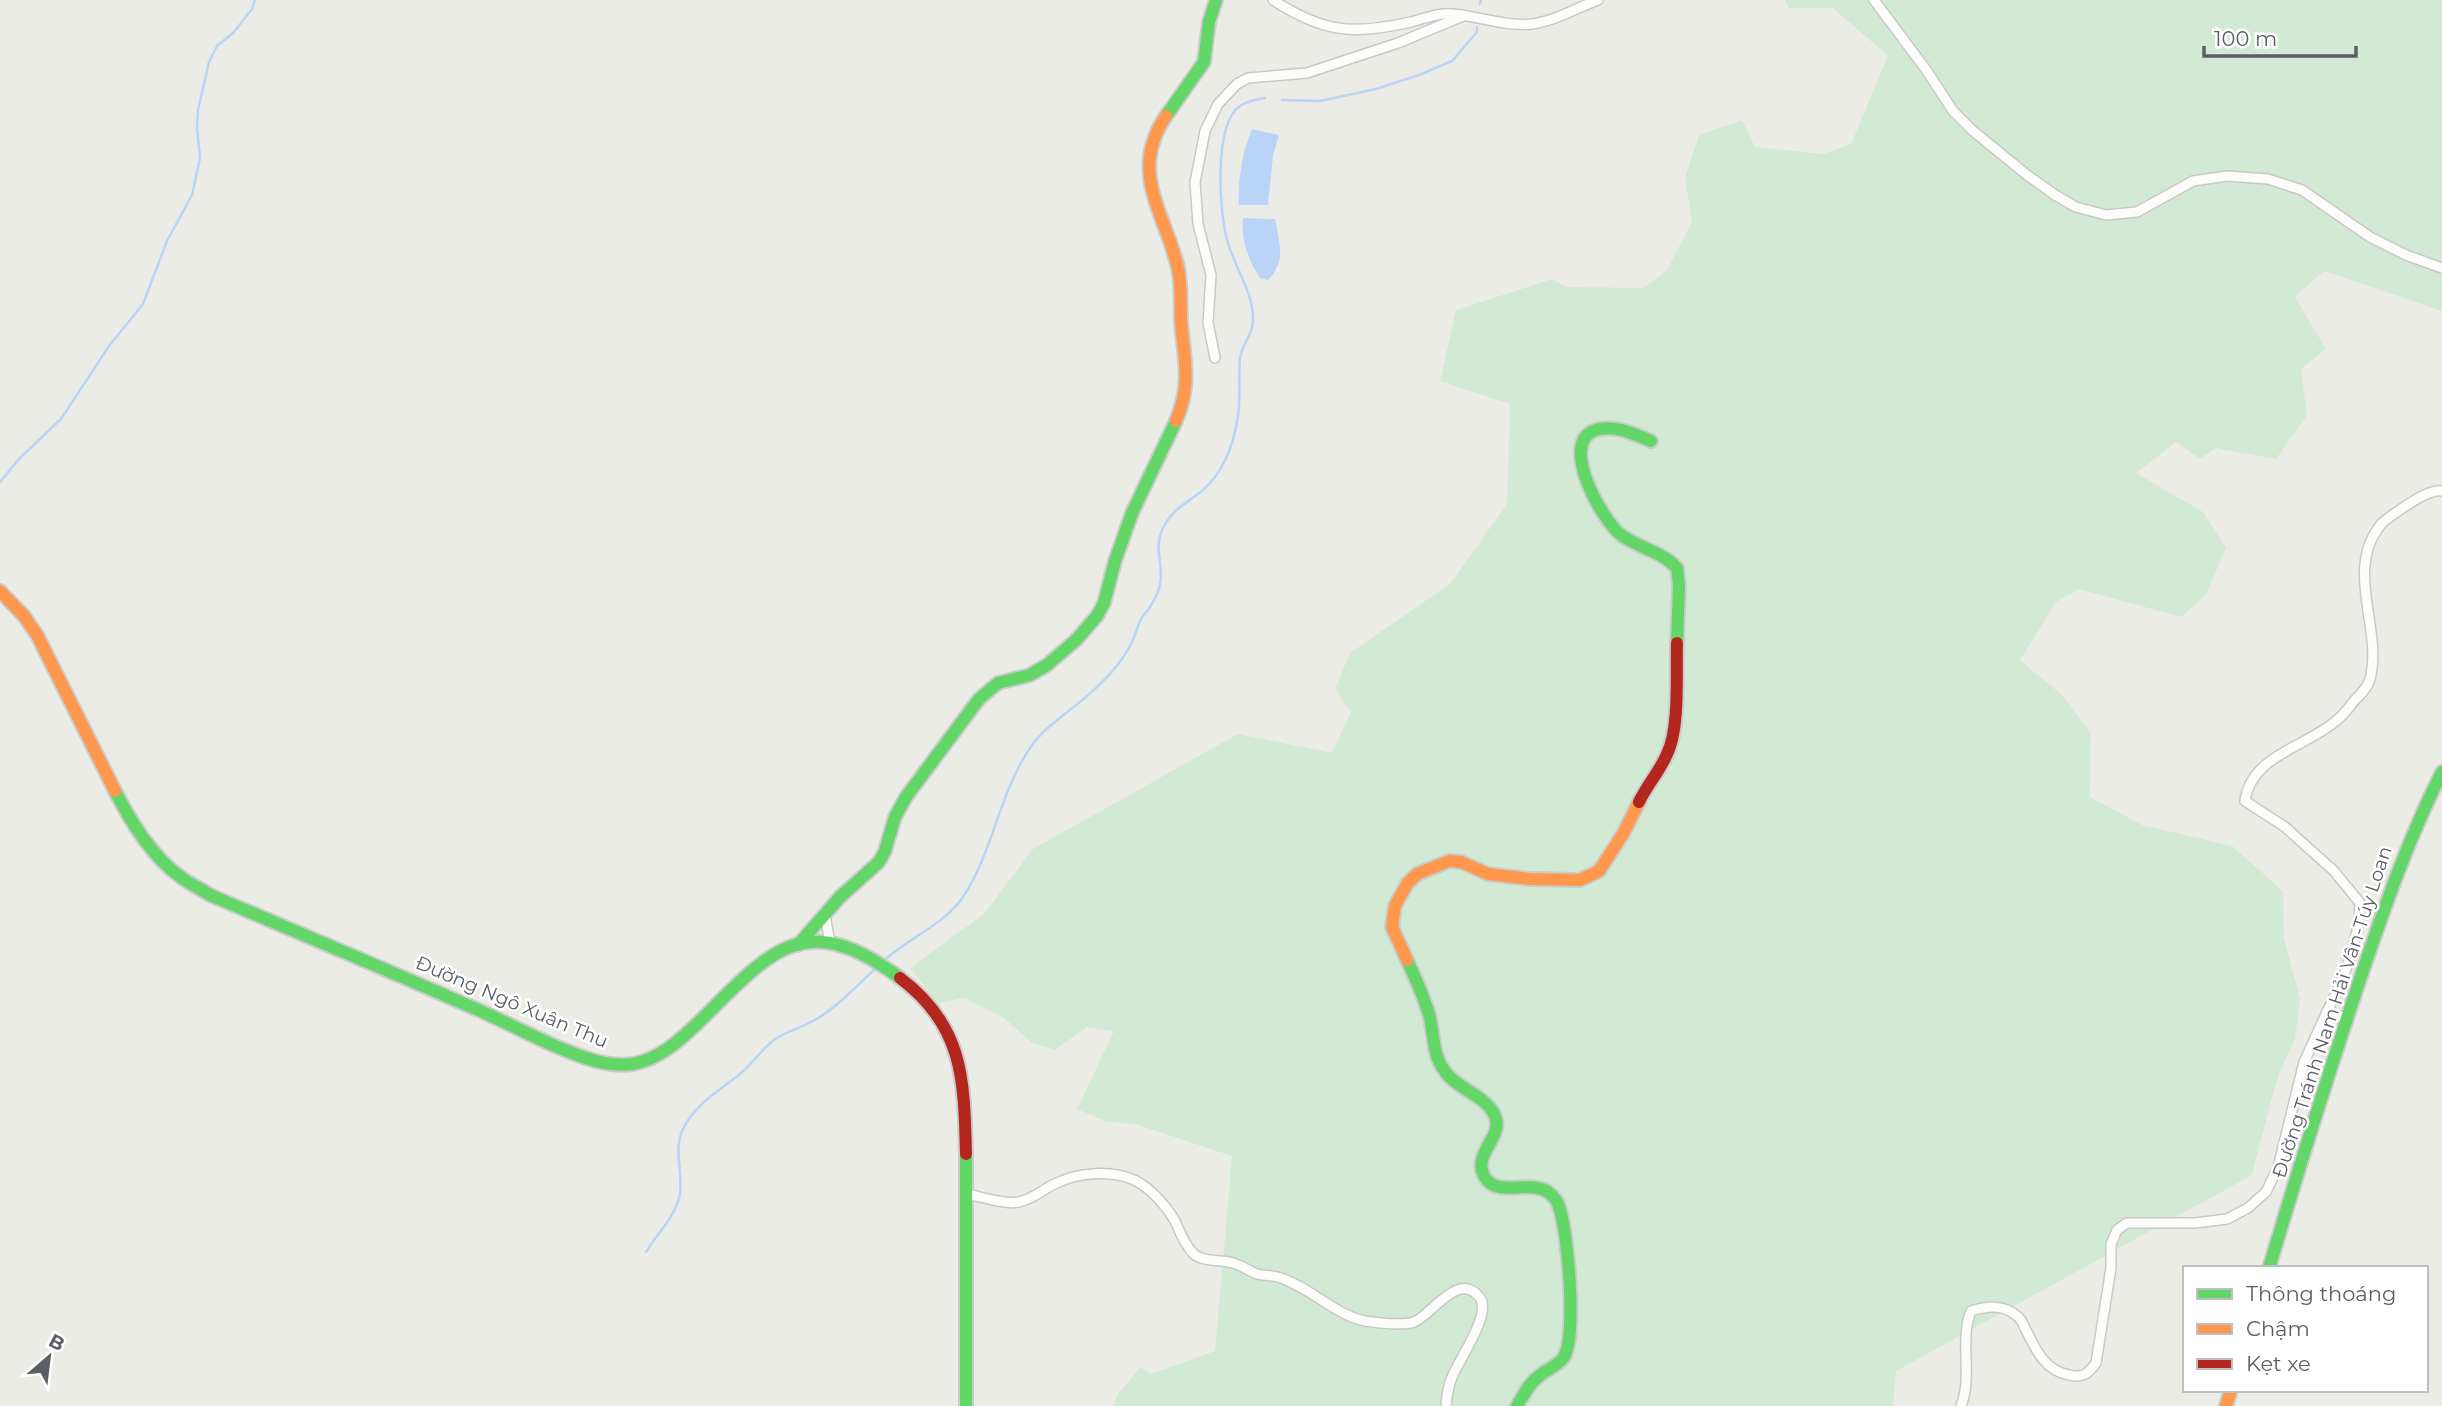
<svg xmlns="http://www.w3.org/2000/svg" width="2442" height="1406" font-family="Montserrat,sans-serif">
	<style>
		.green { fill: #d2ead3 }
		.water { fill: #bad4f8 }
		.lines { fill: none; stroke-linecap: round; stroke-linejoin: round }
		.stream { stroke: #bad4f8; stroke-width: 2.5 }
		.street-casing { stroke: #c8c8c8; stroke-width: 12 }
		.fast-casing { stroke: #cacbcb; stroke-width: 16 }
		.slow-casing { stroke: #cacbcb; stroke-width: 16 }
		.jam-casing { stroke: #cacbcb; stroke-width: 16 }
		.street { stroke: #fcfcfb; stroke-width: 9 }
		.fast { stroke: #63d668; stroke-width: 12 }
		.slow { stroke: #ff974d; stroke-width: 12 }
		.jam { stroke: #b3261e; stroke-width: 12 }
		.labels { text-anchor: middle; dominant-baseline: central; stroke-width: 5; stroke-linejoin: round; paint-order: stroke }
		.street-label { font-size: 19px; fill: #5b5e65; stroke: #fff }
	</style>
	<rect width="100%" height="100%" fill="#ecece6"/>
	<!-- green -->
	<polygon class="green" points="1785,0 2442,0 2442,311 2324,271 2295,297 2326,349 2301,369 2307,415 2276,459 2216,448 2200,459 2176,442 2136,473 2203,512 2226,548 2206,595 2181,617 2079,589 2056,602 2020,660 2063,696 2091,734 2090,797 2142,825 2232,846 2283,891 2284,938 2300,999 2295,1039 2280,1071 2273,1093 2252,1175 1896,1371 1893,1406 1114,1406 1117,1395 1141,1367 1151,1374 1215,1351 1232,1156 1138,1125 1105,1121 1077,1109 1114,1031 1087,1027 1055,1050 1032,1043 1004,1018 964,998 938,1003 910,968 984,914 1033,849 1238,734 1332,753 1351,712 1335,689 1350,653 1450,584 1507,504 1510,404 1440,381 1456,310 1552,279 1566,287 1643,288 1667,270 1692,222 1685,178 1699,135 1742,120 1755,147 1823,154 1851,144 1888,56 1833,8 1789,8"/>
	<!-- water -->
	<g class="water">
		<path d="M1252,129L1279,135L1273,156L1268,205H1239C1237,182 1243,150 1252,129Z"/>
		<path d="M1243,218L1275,219C1279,242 1287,261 1268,280L1260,278C1249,262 1240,238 1243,218Z"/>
	</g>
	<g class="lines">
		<!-- stream -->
		<g class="stream">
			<polyline points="1480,4 1481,0"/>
			<polyline points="1282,100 1320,101 1376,89 1419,75 1452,61 1477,32 1477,27"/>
			<polyline points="0,482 19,459 61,419 109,346 143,304 167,241 192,195 200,158 197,128 198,110 209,62 217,46 234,32 252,9 255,0"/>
			<path d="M887,958C912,936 947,923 965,894C994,848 1000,790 1032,745C1050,721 1078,707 1099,685C1112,673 1123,660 1131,644C1135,636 1137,627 1141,619C1145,613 1150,608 1153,602C1172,570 1149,555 1164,526C1174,508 1187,503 1202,491C1224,472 1234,443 1238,416C1241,397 1238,377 1240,358C1242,344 1254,333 1253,318C1253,293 1235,267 1228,243C1219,214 1213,125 1240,106C1247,101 1258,99 1265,98"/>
			<path d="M646,1252C657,1233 677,1216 680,1193C683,1171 673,1150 683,1129C695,1104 719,1091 740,1074C752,1064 761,1050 774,1040C784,1032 796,1030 807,1024C832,1013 854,988 874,970"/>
		</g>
		<!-- street casing -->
		<g class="street-casing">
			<g id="street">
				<path d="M1273,0C1324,33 1352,35 1411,22C1423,19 1440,12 1453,14C1477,16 1508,27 1532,24C1555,21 1576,8 1598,0"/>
				<polyline points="1874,0 1927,71 1953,111 1972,130 2027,175 2055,195 2076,207 2106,215 2137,212 2193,181 2227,176 2268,179 2302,190 2370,237 2406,255 2442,268"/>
				<polyline points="1215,358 1208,323 1211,275 1198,224 1195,182 1205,131 1218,104 1237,84 1248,78 1307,73 1398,43 1463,16"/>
				<polyline points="825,915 830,943"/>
				<path d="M2346,1018L2327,1012C2344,978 2359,942 2360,903L2334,871L2285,827L2245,801C2251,755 2307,747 2337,720C2344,715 2349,707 2355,700C2361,694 2368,687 2370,679C2383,630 2345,572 2379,527C2384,519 2396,513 2404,507C2413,501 2431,489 2442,491"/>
				<path d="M967,1194C982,1197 1005,1205 1019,1202C1034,1199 1044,1188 1057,1183C1079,1172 1112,1170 1134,1180C1150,1187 1167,1207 1175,1221C1180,1232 1184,1244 1193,1253C1202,1263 1221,1259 1233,1263C1241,1265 1249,1271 1257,1274C1264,1276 1271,1275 1278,1277C1311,1287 1340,1320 1372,1322C1384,1323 1403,1326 1414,1322C1431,1316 1459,1269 1480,1298C1492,1313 1459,1360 1453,1375C1448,1385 1447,1395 1446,1406"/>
				<path d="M1961,1406C1973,1375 1959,1341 1971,1311C1988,1306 2003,1304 2017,1316C2022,1319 2023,1325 2026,1330C2036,1350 2045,1371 2069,1375C2083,1378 2088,1374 2096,1363L2111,1268V1244L2117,1230L2127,1223H2195L2227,1219L2248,1208L2266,1192L2278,1167L2304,1062L2327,1012"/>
			</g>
		</g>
		<!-- fast casing -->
		<g class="fast-casing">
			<g id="fast">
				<polyline points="1166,116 1204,62 1209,22 1216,0"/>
				<path d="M1651,441C1634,434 1612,423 1593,431C1560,446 1602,520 1621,535C1639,548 1661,551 1677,568L1679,585L1677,643"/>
				<path d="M115,791C131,822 152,857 182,878C190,884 201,889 210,895C296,932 383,968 469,1006C508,1022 546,1045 586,1058C600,1063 617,1066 633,1064C660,1059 680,1040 699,1022C770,952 803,906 900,978"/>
				<polyline points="798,945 840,897 879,862 885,851 895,817 906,797 979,699 998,683 1030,675 1047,665 1076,640 1097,616 1104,603 1115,561 1132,513 1176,421"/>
				<path d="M1407,960C1415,977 1423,995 1429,1014C1434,1032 1432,1054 1444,1070C1456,1089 1486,1095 1495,1116C1504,1137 1472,1154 1484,1176C1497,1199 1529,1179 1548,1192C1552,1195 1556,1199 1558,1204C1568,1227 1577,1336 1564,1357C1558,1366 1547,1369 1539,1376C1529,1383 1523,1396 1517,1406"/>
				<path d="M2269,1268C2298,1171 2328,1075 2360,979C2384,909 2408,839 2442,772"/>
				<polyline points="966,1406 966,1154"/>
			</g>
		</g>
		<!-- slow casing -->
		<g class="slow-casing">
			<g id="slow">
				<path d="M1166,116C1128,172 1165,213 1178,268C1182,286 1180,303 1181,321C1184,360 1192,383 1176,421"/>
				<polyline points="0,591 24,616 37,635 115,791"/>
				<polyline points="1407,960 1392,927 1395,906 1407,884 1417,874 1449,861 1461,862 1488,874 1530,879 1580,880 1599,871 1623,834 1639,802"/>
				<polyline points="2226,1406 2231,1390"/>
			</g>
		</g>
		<!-- jam casing -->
		<g class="jam-casing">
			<g id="jam">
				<path d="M1639,802C1647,785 1660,771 1667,754C1680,728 1676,673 1677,643"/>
				<path d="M900,978C964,1026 964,1080 966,1154"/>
			</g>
		</g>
		<!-- street -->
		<use href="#street" class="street"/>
		<!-- fast -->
		<use href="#fast" class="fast"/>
		<!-- slow -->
		<use href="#slow" class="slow"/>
		<!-- jam -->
		<use href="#jam" class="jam"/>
	</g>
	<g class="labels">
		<!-- street labels -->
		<g class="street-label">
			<text transform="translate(512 1002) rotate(23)">Đường Ngô Xuân Thu</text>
			<text transform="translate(2332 1012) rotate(-72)">Đường Tránh Nam Hải Vân-Túy Loan</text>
		</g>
	</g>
	<!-- legend -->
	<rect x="2183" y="1266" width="245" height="126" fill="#ffffff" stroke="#bdbfc1" stroke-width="2"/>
	<rect x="2197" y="1289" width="35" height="10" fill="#63d668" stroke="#bdbfc1" stroke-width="2"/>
	<text x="2246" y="1301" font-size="21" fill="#5b5e65">Thông thoáng</text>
	<rect x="2197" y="1324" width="35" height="10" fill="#ff974d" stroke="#bdbfc1" stroke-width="2"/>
	<text x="2246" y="1336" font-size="21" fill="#5b5e65">Chậm</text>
	<rect x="2197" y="1359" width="35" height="10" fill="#b3261e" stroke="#bdbfc1" stroke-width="2"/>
	<text x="2246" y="1371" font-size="21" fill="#5b5e65">Kẹt xe</text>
	<!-- north arrow -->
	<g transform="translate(49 1357) rotate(28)" stroke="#ffffff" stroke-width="5" paint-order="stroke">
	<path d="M0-5L12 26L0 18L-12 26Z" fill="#5b5e65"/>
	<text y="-10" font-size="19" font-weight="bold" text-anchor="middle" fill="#5b5e65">B</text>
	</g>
	<!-- scale -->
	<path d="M2204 46v10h152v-10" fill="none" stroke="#5b5e65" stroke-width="3.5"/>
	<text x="2214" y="46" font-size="21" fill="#5b5e65" stroke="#ffffff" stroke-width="5" paint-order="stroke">100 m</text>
</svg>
